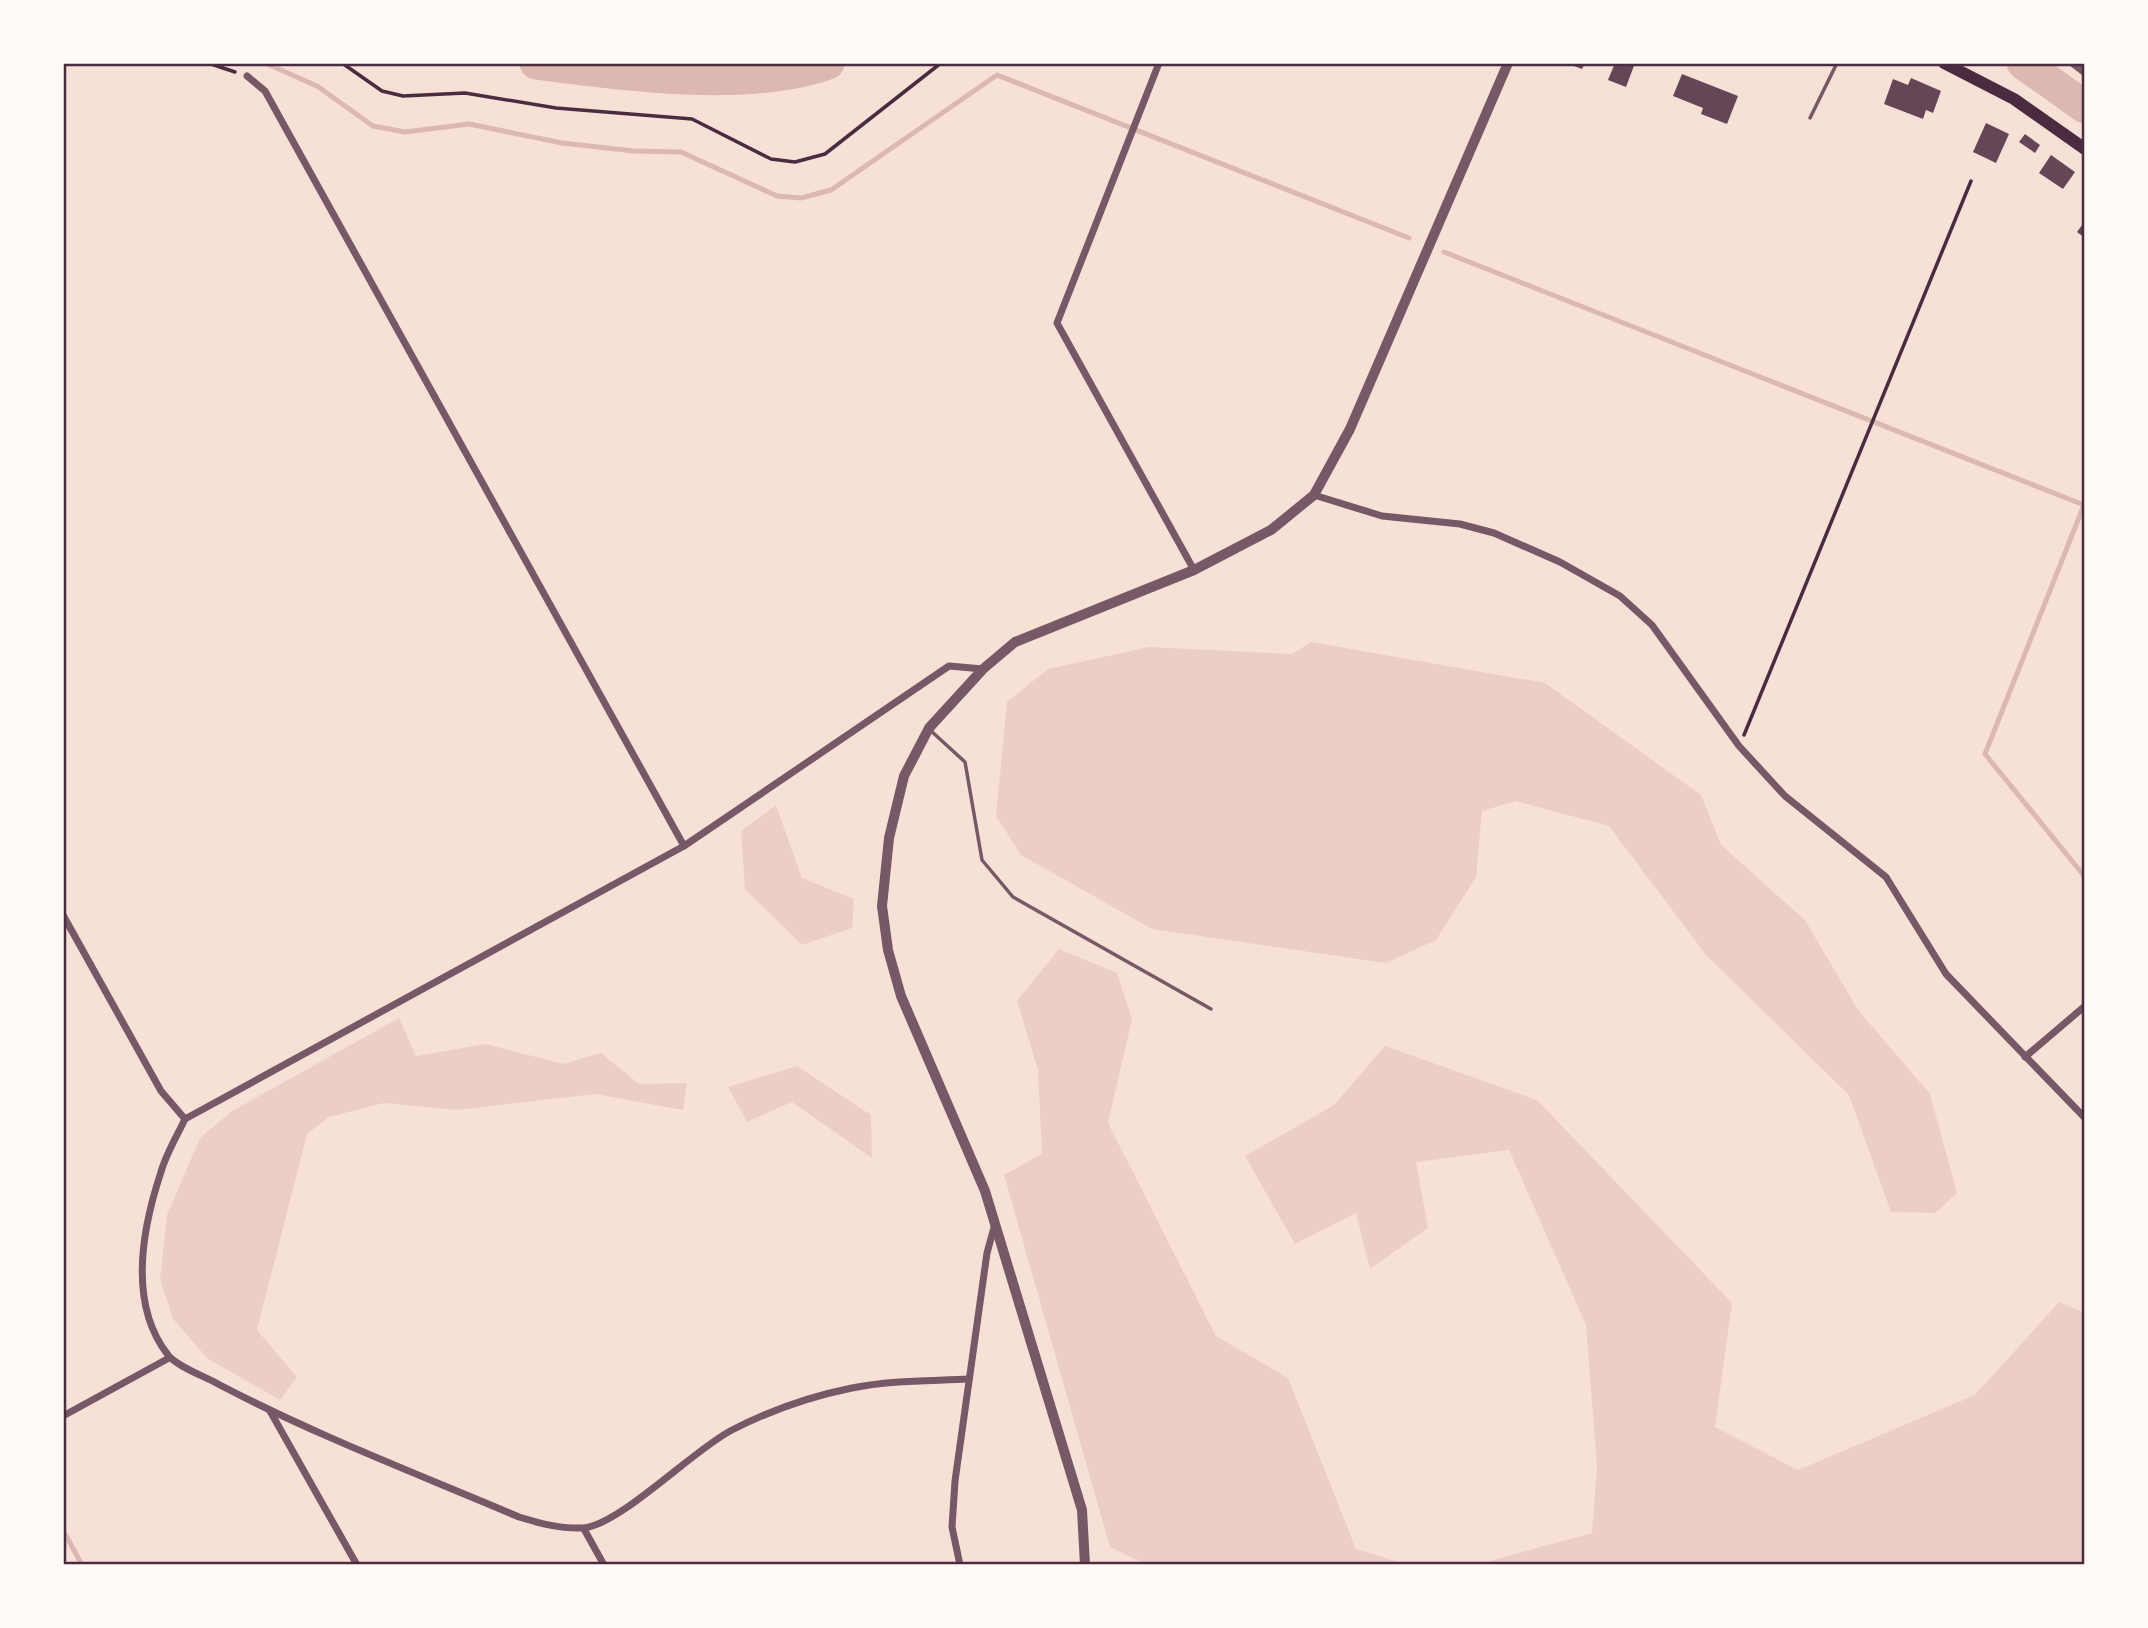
<svg xmlns="http://www.w3.org/2000/svg" width="2148" height="1628" font-family="Commissioner,sans-serif">
	<style>
		.green { fill: #ebcfc5 }
		.lines { fill: none; stroke-linecap: round; stroke-linejoin: round }
		.stream { stroke: #dcb8b0; stroke-width: 5 }
		.river { stroke: #dcb8b0; stroke-width: 33 }
		.building { fill: #644757 }
		.path { stroke: #4a2c40; stroke-width: 3.5 }
		.service { stroke: #755966; stroke-width: 3.5 }
		.minor { stroke: #755966; stroke-width: 7 }
		.tertiary { stroke: #755966; stroke-width: 10 }
		.primary { stroke: #4a2c40; stroke-width: 12 }
		.neatline { fill: none; stroke: #4a2c40; stroke-width: 2.5 }
	</style>
	<rect width="100%" height="100%" fill="#f7e1d7"/>
	<!-- green -->
	<g class="green">
		<polygon points="1311,642 1545,683 1701,795 1721,845 1805,920 1858,1010 1930,1094 1957,1193 1935,1213 1891,1212 1849,1095 1706,955 1609,826 1516,801 1482,811 1476,877 1436,940 1386,963 1152,929 1021,855 996,816 1007,702 1048,669 1149,647 1292,654"/>
		<polygon points="776,805 802,878 854,899 852,928 802,945 745,889 741,831"/>
		<polygon points="1059,949 1117,973 1132,1019 1108,1123 1216,1336 1288,1378 1356,1549 1408,1565 1147,1565 1110,1547 1004,1175 1042,1154 1038,1070 1017,1001"/>
		<polygon points="399,1018 416,1056 486,1044 563,1064 601,1053 639,1084 687,1083 683,1110 595,1094 457,1110 384,1103 329,1117 307,1134 257,1330 297,1377 280,1400 208,1359 173,1319 160,1280 167,1215 200,1138 232,1111"/>
		<polygon points="1385,1046 1537,1100 1732,1303 1715,1427 1798,1470 1975,1395 2059,1302 2085,1313 2085,1565 1474,1565 1592,1533 1597,1467 1586,1325 1509,1150 1416,1162 1428,1228 1370,1269 1356,1213 1295,1244 1245,1156 1334,1105"/>
		<polygon points="797,1066 871,1115 872,1158 792,1102 747,1122 728,1087"/>
	</g>
	<g class="lines">
		<!-- stream -->
		<g class="stream">
			<polyline points="265,63 317,86 373,126 405,132 469,124 562,143 634,151 681,152 777,196 801,198 831,190 997,75 1409,238"/>
			<polyline points="1444,252 2084,505 1985,754 2085,877"/>
			<polyline points="63,1530 82,1565"/>
		</g>
		<!-- river -->
		<g class="river">
			<path d="M536,63C619,74 749,92 828,63"/>
			<polyline points="2023,63 2085,107"/>
		</g>
	</g>
	<!-- building -->
	<g class="building">
		<polygon points="1566,63 1585,63 1582,69"/>
		<polygon points="1615,63 1635,63 1626,87 1608,80"/>
		<polygon points="1682,74 1738,96 1727,124 1701,114 1703,108 1673,96"/>
		<polygon points="1911,78 1941,91 1933,113 1926,110 1923,119 1884,104 1893,79 1908,85"/>
		<polygon points="1986,123 2009,134 1996,163 1973,152"/>
		<polygon points="2025,134 2040,145 2035,153 2019,142"/>
		<polygon points="2051,155 2075,172 2063,189 2039,173"/>
		<polygon points="2085,221 2085,238 2077,232"/>
	</g>
	<g class="lines">
		<!-- path -->
		<g class="path">
			<polyline points="208,63 235,72"/>
			<polyline points="342,63 382,91 403,96 465,93 556,108 692,119 771,159 795,162 825,154 941,63"/>
			<polyline points="1744,735 1971,181"/>
		</g>
		<!-- service -->
		<g class="service">
			<polyline points="1810,118 1837,63"/>
			<polyline points="930,730 965,762 982,860 1013,897 1211,1009"/>
		</g>
		<!-- minor -->
		<g class="minor">
			<polyline points="1159,63 1057,323 1194,570"/>
			<polyline points="2072,63 2085,73"/>
			<polyline points="247,76 265,91 684,846"/>
			<polyline points="1314,495 1382,516 1460,524 1494,533 1560,562 1620,596 1652,625 1739,746 1785,796 1886,877 1946,974 2085,1118"/>
			<polyline points="63,915 161,1091 185,1119"/>
			<polyline points="2025,1057 2085,1006"/>
			<path d="M969,1379C930,1381 890,1380 852,1388C812,1396 769,1411 732,1430C694,1449 618,1527 582,1528C560,1529 539,1523 519,1517C418,1474 315,1435 218,1384C206,1377 176,1366 168,1355C128,1304 142,1229 161,1172C166,1154 177,1136 185,1119L684,846L949,666L983,669"/>
			<polyline points="270,1411 357,1565"/>
			<polyline points="63,1416 169,1358"/>
			<polyline points="584,1529 604,1565"/>
			<polyline points="960,1565 952,1527 955,1481 987,1253 995,1224"/>
		</g>
		<!-- tertiary -->
		<polyline class="tertiary" points="1085,1565 1082,1510 985,1191 901,996 888,950 882,906 889,838 904,776 929,728 983,669 1015,642 1194,570 1271,530 1314,495 1350,429 1508,63"/>
		<!-- primary -->
		<polyline class="primary" points="1944,63 2014,99 2085,149"/>
	</g>
	<!-- border -->
	<rect width="2148" height="1628" fill="none" stroke="#fffaf5" stroke-width="130"/>
	<rect x="65" y="65" width="2018" height="1498" class="neatline"/>
</svg>
